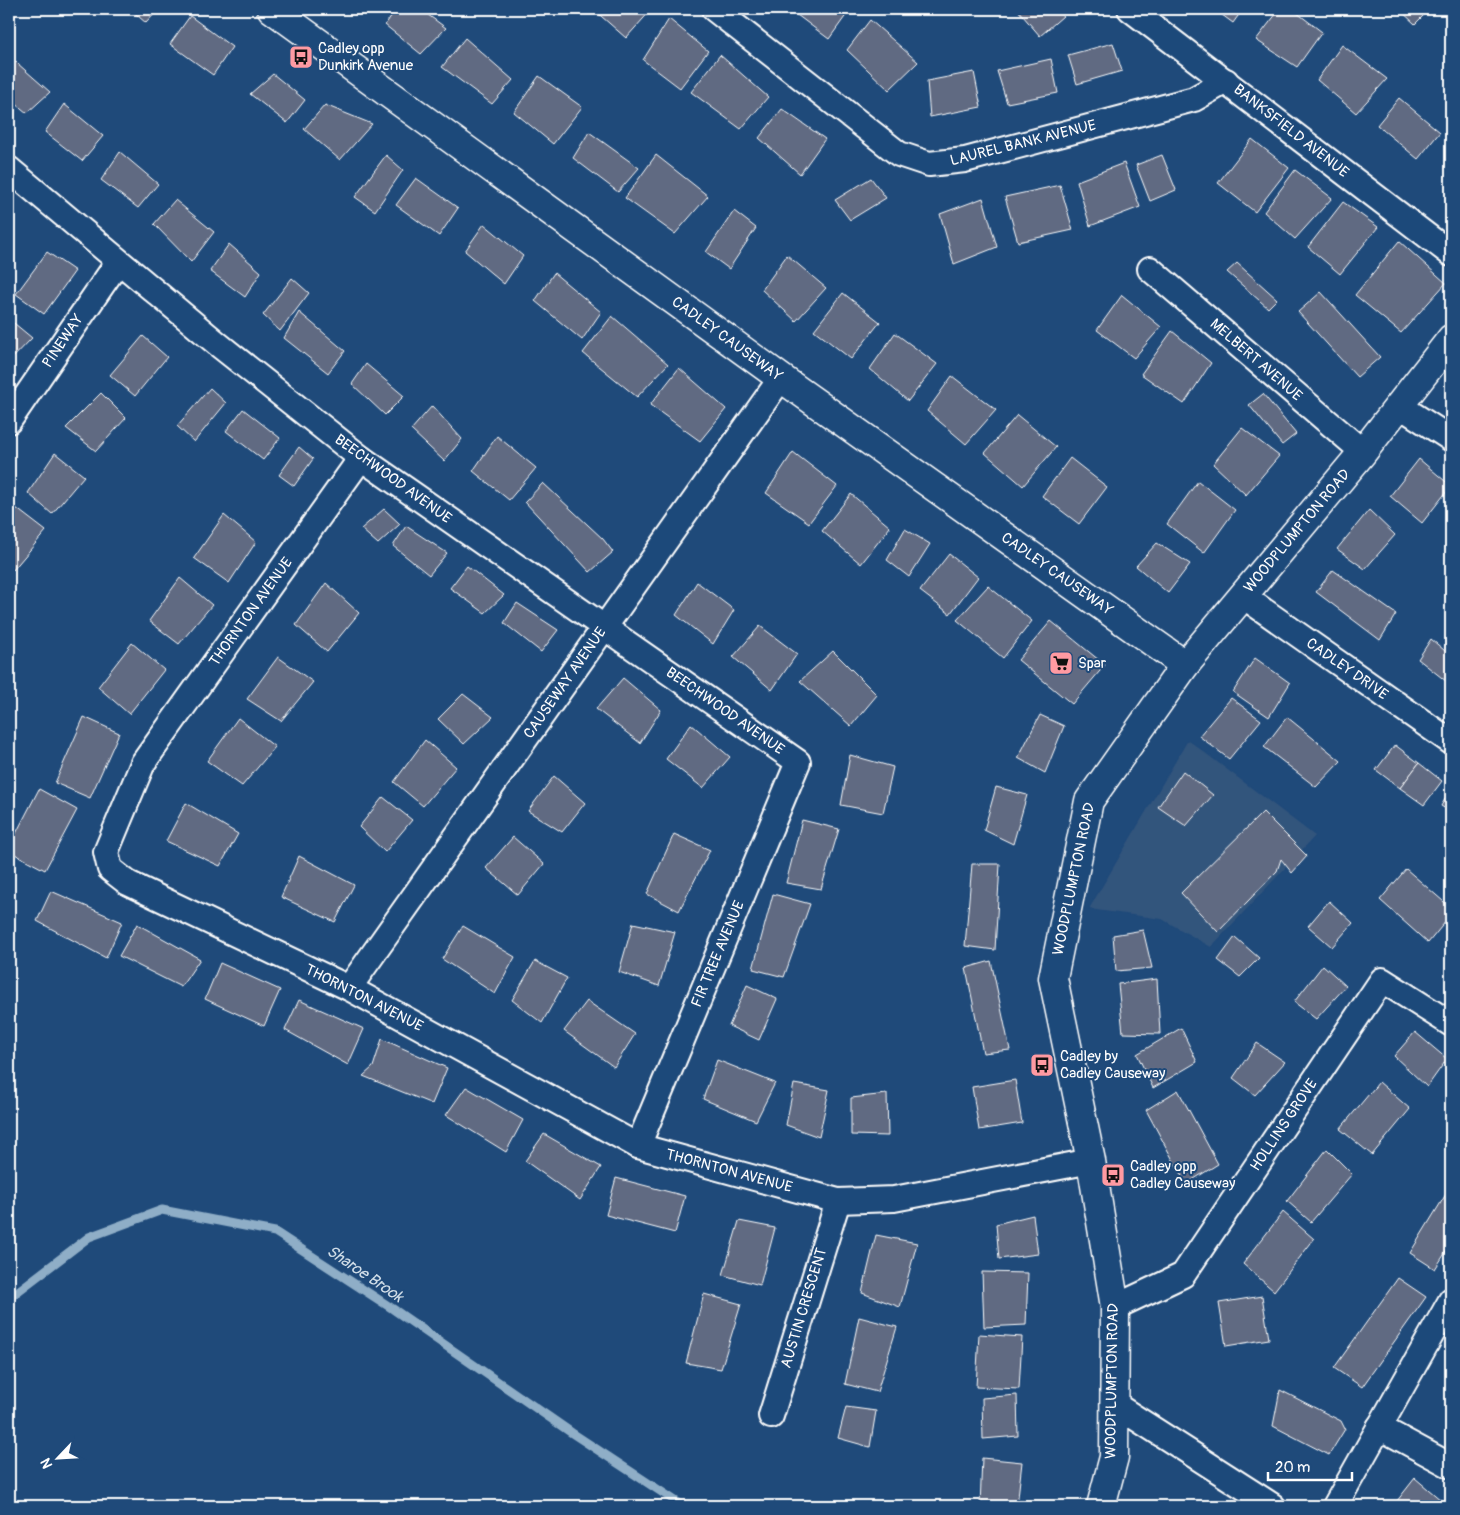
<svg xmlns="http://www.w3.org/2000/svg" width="1460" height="1515" font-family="Pangolin,sans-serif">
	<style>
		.built { fill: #33547c }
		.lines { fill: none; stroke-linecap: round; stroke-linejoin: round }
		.stream { stroke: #8faec7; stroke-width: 9 }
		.building { fill: #616a82; stroke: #fff }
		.minor-casing { stroke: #fff; stroke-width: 28 }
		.tertiary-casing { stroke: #fff; stroke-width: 31 }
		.secondary-casing { stroke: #fff; stroke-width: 31 }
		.minor { stroke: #1f4a7a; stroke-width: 24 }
		.tertiary { stroke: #1f4a7a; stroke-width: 28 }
		.secondary { stroke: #1f4a7a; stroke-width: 28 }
		.labels { text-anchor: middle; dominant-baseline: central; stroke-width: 4; stroke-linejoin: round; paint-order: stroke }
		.poi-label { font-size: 15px; fill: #fff; stroke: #1f4a7a; text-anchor: start }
		.street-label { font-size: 15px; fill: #fff; stroke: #1f4a7a }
		.water-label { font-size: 16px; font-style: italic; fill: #d0dde8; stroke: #1f4a7a }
	</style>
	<rect width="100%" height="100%" fill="#1f4a7a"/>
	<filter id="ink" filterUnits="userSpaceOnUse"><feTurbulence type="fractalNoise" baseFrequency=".02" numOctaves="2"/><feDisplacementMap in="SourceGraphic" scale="10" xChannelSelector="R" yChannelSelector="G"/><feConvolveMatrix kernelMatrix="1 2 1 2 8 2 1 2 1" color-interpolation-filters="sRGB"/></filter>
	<g filter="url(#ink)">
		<!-- built -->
		<polygon class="built" points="1188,740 1315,836 1211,947 1162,919 1089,909"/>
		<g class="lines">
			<!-- stream -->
			<polyline class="stream" points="9,1298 89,1237 162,1210 275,1232 393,1309 572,1433 683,1506"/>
		</g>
		<!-- building -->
		<g class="building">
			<polygon points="130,9 159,9 146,23"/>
			<polygon points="396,9 420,9 446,28 421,54 385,25"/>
			<polygon points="593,9 652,9 626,38"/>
			<polygon points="789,9 841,9 847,14 829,39"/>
			<polygon points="1017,9 1057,9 1063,16 1040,36"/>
			<polygon points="1214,9 1243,9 1233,23"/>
			<polygon points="1280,9 1292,9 1322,32 1297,67 1256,40"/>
			<polygon points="1399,9 1430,9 1415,24"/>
			<polygon points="190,16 232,47 213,75 170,44"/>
			<polygon points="669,19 708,51 680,88 643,60"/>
			<polygon points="870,20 918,62 889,90 847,50"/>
			<polygon points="465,38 513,80 492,104 442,67"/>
			<polygon points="1113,43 1122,71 1077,84 1068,55"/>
			<polygon points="1342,45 1387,79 1356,113 1317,80"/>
			<polygon points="720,55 768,97 741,129 691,92"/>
			<polygon points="9,56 50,92 27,113 9,98"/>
			<polygon points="1051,59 1058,93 1007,103 997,71"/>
			<polygon points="974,72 981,107 930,117 927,81"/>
			<polygon points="273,74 305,100 287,123 250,94"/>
			<polygon points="539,76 582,107 553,144 514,112"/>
			<polygon points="1399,98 1440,132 1418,159 1377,125"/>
			<polygon points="64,104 103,136 82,161 45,132"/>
			<polygon points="325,105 372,124 340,160 304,129"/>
			<polygon points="782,109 825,139 800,174 759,138"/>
			<polygon points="589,132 639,168 618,192 573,158"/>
			<polygon points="1252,139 1289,168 1255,212 1218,183"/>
			<polygon points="120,152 158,184 138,208 101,180"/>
			<polygon points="386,155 403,170 375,211 355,197"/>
			<polygon points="656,155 708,196 675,234 625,198"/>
			<polygon points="1162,155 1176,190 1150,201 1136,165"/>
			<polygon points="1124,163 1140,207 1090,226 1077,181"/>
			<polygon points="1295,170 1332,198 1295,239 1264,212"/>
			<polygon points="416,178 458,208 439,236 396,205"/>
			<polygon points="871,178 886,198 850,220 835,200"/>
			<polygon points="1060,185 1073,230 1018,242 1005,197"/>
			<polygon points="983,198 997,247 954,264 940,214"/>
			<polygon points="175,200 214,232 191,262 154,224"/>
			<polygon points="1343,202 1378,227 1340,274 1308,247"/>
			<polygon points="734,211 756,228 729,269 706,252"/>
			<polygon points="484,224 523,256 504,284 465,251"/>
			<polygon points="1399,241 1446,283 1401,333 1355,295"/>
			<polygon points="229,244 261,272 245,297 210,271"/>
			<polygon points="47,252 75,271 44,314 16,294"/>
			<polygon points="787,255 826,288 796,321 762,290"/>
			<polygon points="1237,263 1277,299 1268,308 1227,272"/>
			<polygon points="554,273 601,312 582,340 535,301"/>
			<polygon points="292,278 309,293 280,331 263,315"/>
			<polygon points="1321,292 1380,357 1357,377 1298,312"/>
			<polygon points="843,293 880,322 851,359 814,330"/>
			<polygon points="1122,295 1161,327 1134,358 1097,330"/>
			<polygon points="299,312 345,351 328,373 284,338"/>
			<polygon points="612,316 668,364 637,397 583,353"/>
			<polygon points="9,319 32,338 9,362"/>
			<polygon points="1172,331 1211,363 1184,404 1141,374"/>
			<polygon points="895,333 937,364 908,401 870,369"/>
			<polygon points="143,336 167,357 135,396 110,375"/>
			<polygon points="366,364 404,396 385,415 352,384"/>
			<polygon points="679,368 726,409 700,441 650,405"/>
			<polygon points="952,376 996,410 966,444 927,411"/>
			<polygon points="210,388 226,403 194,442 177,426"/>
			<polygon points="101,393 126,418 96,451 66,428"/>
			<polygon points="1263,394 1296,434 1282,445 1249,405"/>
			<polygon points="432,406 462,439 444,461 411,430"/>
			<polygon points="243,409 280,438 263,460 226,431"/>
			<polygon points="1017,415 1056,447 1023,486 985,453"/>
			<polygon points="1242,428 1279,456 1246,495 1213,464"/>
			<polygon points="497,436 536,468 509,500 473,471"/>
			<polygon points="299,447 313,459 294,486 279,475"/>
			<polygon points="793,452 837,486 809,523 766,493"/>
			<polygon points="55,453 84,476 52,514 28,493"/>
			<polygon points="1070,458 1107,487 1079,524 1042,496"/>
			<polygon points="1419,459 1451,486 1422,523 1390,496"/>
			<polygon points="1198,481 1235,510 1204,553 1167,524"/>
			<polygon points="543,483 603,539 613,552 590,572 525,502"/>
			<polygon points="851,494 890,527 861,564 822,531"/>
			<polygon points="16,508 46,531 13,570 9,566 9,519"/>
			<polygon points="384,509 400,524 378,544 361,529"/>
			<polygon points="1369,510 1395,535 1365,569 1337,549"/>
			<polygon points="224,515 256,542 229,583 194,558"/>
			<polygon points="406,526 447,553 429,575 393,546"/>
			<polygon points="905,529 930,544 909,577 887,560"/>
			<polygon points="1157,543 1190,564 1168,593 1136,566"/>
			<polygon points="949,554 978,577 950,614 920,591"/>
			<polygon points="467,566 504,595 485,613 450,588"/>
			<polygon points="1333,570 1396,614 1380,640 1316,592"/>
			<polygon points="180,578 212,605 179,644 149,621"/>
			<polygon points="697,582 734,610 713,644 676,615"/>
			<polygon points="326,583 359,613 327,652 296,625"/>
			<polygon points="988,586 1032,621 1003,658 957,620"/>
			<polygon points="517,603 558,630 541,652 504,623"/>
			<polygon points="1051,621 1105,665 1072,704 1018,660"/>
			<polygon points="760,626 797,654 772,690 733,657"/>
			<polygon points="1431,639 1451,656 1451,685 1418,659"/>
			<polygon points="132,643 164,670 129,714 98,687"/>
			<polygon points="833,651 877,695 851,726 800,681"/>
			<polygon points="278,657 313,682 281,721 247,699"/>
			<polygon points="1255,658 1290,683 1269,717 1233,692"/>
			<polygon points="623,678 661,710 640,743 596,709"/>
			<polygon points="463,694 493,717 464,744 438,719"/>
			<polygon points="1231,698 1261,720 1229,759 1199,736"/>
			<polygon points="1040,715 1064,726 1045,773 1018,758"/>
			<polygon points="84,717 119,733 90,798 55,783"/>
			<polygon points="1287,717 1341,761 1316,787 1264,747"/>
			<polygon points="238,718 275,747 242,786 207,761"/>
			<polygon points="691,724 730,757 703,788 666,759"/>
			<polygon points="425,740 456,767 423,806 394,782"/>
			<polygon points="1395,745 1419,763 1400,788 1376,770"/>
			<polygon points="850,755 893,767 883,813 841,805"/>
			<polygon points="1419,763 1442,781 1424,805 1400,788"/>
			<polygon points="1183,771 1213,795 1186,826 1158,807"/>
			<polygon points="554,776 585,803 562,832 528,811"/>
			<polygon points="996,787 1027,795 1013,844 984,830"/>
			<polygon points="39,789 77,810 45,870 9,851 9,847"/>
			<polygon points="1451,789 1451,812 1441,806"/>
			<polygon points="383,797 412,820 385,852 359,827"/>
			<polygon points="186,803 238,834 220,866 166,841"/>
			<polygon points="1263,812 1307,856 1292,873 1281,859 1277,871 1218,932 1181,893"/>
			<polygon points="802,820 839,829 821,889 786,883"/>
			<polygon points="674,834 710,850 679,911 647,894"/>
			<polygon points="513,837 544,864 518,895 486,868"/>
			<polygon points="299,856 354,885 335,922 281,897"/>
			<polygon points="972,864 1000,864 995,950 965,946"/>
			<polygon points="1406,869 1451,908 1451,915 1428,943 1380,900"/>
			<polygon points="51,891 122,922 106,958 37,921"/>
			<polygon points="773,894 810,904 784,977 753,969"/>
			<polygon points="1329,901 1353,923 1332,947 1308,926"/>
			<polygon points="633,923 675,932 659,986 619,972"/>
			<polygon points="137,924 200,959 181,987 119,956"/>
			<polygon points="463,926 515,957 495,994 442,959"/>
			<polygon points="1143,930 1152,968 1116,971 1113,935"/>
			<polygon points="1235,937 1259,958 1240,977 1218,960"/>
			<polygon points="535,961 567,978 542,1023 512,1000"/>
			<polygon points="991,961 1010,1050 983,1053 966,968"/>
			<polygon points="220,963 280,990 264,1026 205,999"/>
			<polygon points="1323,965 1346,986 1316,1019 1294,1002"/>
			<polygon points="1157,979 1160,1034 1123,1033 1118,984"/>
			<polygon points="747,985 777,999 759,1040 729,1026"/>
			<polygon points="299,1000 364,1029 348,1065 285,1030"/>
			<polygon points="587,1001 635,1034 614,1067 564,1031"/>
			<polygon points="1181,1028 1197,1062 1153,1088 1137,1054"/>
			<polygon points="1415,1032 1447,1059 1427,1087 1394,1056"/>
			<polygon points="382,1039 447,1068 432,1104 363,1076 373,1067"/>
			<polygon points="1257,1043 1285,1062 1255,1095 1233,1078"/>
			<polygon points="717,1060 775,1083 756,1121 703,1099"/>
			<polygon points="1015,1080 1022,1123 979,1130 972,1087"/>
			<polygon points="1379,1082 1410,1109 1372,1155 1340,1129"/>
			<polygon points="794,1084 829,1090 819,1137 786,1125"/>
			<polygon points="466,1087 523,1120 506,1152 446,1115"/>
			<polygon points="1178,1090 1218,1164 1186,1184 1146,1110"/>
			<polygon points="887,1094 888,1136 851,1135 851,1098"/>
			<polygon points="544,1134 601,1167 580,1200 525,1161"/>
			<polygon points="1327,1149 1352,1174 1311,1222 1287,1201"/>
			<polygon points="616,1178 685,1196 675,1233 606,1215"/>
			<polygon points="1451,1186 1451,1244 1435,1269 1410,1253"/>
			<polygon points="1283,1212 1314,1239 1274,1291 1243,1264"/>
			<polygon points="1033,1215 1038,1254 999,1259 996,1224"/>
			<polygon points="739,1221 775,1228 760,1285 723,1275"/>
			<polygon points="876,1235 917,1243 900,1307 862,1293"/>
			<polygon points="982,1272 1028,1273 1026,1325 984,1327"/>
			<polygon points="1398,1278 1426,1297 1362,1387 1334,1368"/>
			<polygon points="704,1294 741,1304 721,1369 686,1363"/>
			<polygon points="1262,1296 1269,1339 1226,1346 1219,1303"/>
			<polygon points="859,1317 897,1327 877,1392 845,1384"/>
			<polygon points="979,1334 1022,1337 1019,1389 976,1387"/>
			<polygon points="1280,1390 1341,1421 1345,1429 1329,1455 1273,1426"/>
			<polygon points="1017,1395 1018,1436 983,1439 982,1398"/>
			<polygon points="846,1407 876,1411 870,1447 838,1438"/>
			<polygon points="982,1458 1022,1462 1017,1506 980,1506"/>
			<polygon points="1415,1478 1448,1506 1393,1506"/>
		</g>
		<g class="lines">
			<!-- minor casing -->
			<g class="minor-casing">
				<g id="minor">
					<polyline points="714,9 899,154 929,164 965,160 1194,99 1226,81"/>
					<polyline points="1130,9 1451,254"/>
					<polyline points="9,169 219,345 361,458 798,762 638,1146"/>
					<polyline points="1150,269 1363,452"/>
					<polyline points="1400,406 1451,439"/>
					<polyline points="9,421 118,262"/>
					<polyline points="361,458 143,763 106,852 110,869 128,883 349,988 638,1146 838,1201 894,1199 1091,1161"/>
					<polyline points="1243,596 1451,742"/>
					<polyline points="349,988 781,378"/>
					<polyline points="1115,1307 1183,1275 1382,980 1451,1024"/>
					<polyline points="1114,1404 1273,1506"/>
					<polyline points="771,1416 838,1201"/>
					<polyline points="1379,1427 1451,1466"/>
					<polyline points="1335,1506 1451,1300"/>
				</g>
			</g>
			<!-- tertiary casing -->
			<g class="tertiary-casing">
				<polyline id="tertiary" points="272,9 781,378 1185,665"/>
			</g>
			<!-- secondary casing -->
			<g class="secondary-casing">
				<polyline id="secondary" points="1101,1506 1114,1457 1115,1307 1091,1161 1053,978 1089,801 1185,665 1363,452 1451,339"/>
			</g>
			<!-- minor -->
			<use href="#minor" class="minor"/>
			<!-- tertiary -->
			<use href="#tertiary" class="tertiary"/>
			<!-- secondary -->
			<use href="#secondary" class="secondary"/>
		</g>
	</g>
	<!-- icons -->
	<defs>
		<g id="bus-square" transform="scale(1.25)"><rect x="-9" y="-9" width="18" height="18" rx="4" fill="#ff9aa2" stroke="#1f4a7a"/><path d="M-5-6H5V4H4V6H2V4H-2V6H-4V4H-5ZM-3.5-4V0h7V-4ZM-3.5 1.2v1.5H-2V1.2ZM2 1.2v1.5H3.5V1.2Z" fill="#111"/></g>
		<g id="supermarket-square" transform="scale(1.25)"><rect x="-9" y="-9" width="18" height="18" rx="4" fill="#ff9aa2" stroke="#1f4a7a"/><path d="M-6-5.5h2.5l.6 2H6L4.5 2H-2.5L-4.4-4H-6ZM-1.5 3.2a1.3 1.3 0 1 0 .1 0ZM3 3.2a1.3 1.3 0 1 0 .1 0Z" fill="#111"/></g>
	</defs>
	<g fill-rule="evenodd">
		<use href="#bus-square" x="301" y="57"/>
		<use href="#supermarket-square" x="1061" y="663"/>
		<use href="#bus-square" x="1042" y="1065"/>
		<use href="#bus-square" x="1113" y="1175"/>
	</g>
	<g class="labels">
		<!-- poi labels -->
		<g class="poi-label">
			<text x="318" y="48">Cadley opp<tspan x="318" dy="17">Dunkirk Avenue</tspan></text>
			<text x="1078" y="663">Spar</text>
			<text x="1060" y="1056">Cadley by<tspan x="1060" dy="17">Cadley Causeway</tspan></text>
			<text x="1130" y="1166">Cadley opp<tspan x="1130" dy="17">Cadley Causeway</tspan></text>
		</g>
		<!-- street labels -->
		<g class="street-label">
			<text transform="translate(1291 131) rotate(38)">BANKSFIELD AVENUE</text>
			<text transform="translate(1023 143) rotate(-14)">LAUREL BANK AVENUE</text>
			<text transform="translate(727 339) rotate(36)">CADLEY CAUSEWAY</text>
			<text transform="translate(63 341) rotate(-56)">PINEWAY</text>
			<text transform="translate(1256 360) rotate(41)">MELBERT AVENUE</text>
			<text transform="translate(393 479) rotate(36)">BEECHWOOD AVENUE</text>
			<text transform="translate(1297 531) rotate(-50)">WOODPLUMPTON ROAD</text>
			<text transform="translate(1057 574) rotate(35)">CADLEY CAUSEWAY</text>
			<text transform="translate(251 612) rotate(-54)">THORNTON AVENUE</text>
			<text transform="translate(1347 669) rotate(35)">CADLEY DRIVE</text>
			<text transform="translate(565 683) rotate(-55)">CAUSEWAY AVENUE</text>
			<text transform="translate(725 711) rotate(35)">BEECHWOOD AVENUE</text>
			<text transform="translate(1074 879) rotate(-78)">WOODPLUMPTON ROAD</text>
			<text transform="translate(718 954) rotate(-67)">FIR TREE AVENUE</text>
			<text transform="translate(364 998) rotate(27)">THORNTON AVENUE</text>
			<text transform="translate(1284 1125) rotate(-56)">HOLLINS GROVE</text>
			<text transform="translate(729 1171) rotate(15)">THORNTON AVENUE</text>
			<text transform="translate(804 1308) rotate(-73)">AUSTIN CRESCENT</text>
			<text transform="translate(1112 1381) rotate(-89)">WOODPLUMPTON ROAD</text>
		</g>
		<!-- water labels -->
		<g class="water-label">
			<text transform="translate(365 1274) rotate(34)">Sharoe Brook</text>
		</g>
	</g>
	<!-- margin -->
	<rect width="1460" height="1515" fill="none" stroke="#1f4a7a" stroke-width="30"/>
	<rect x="15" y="15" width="1430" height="1485" fill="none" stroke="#fff" stroke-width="2" filter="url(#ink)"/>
	<!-- north arrow -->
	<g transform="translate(58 1458) rotate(245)" stroke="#1f4a7a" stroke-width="4" paint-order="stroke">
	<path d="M0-4L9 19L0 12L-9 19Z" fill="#ffffff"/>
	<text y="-8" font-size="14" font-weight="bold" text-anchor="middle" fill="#ffffff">N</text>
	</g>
	<!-- scale -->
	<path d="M1268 1472v8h84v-8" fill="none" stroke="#ffffff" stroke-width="2.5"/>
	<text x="1275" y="1472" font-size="15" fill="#ffffff" stroke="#1f4a7a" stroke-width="4" paint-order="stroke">20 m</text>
</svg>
